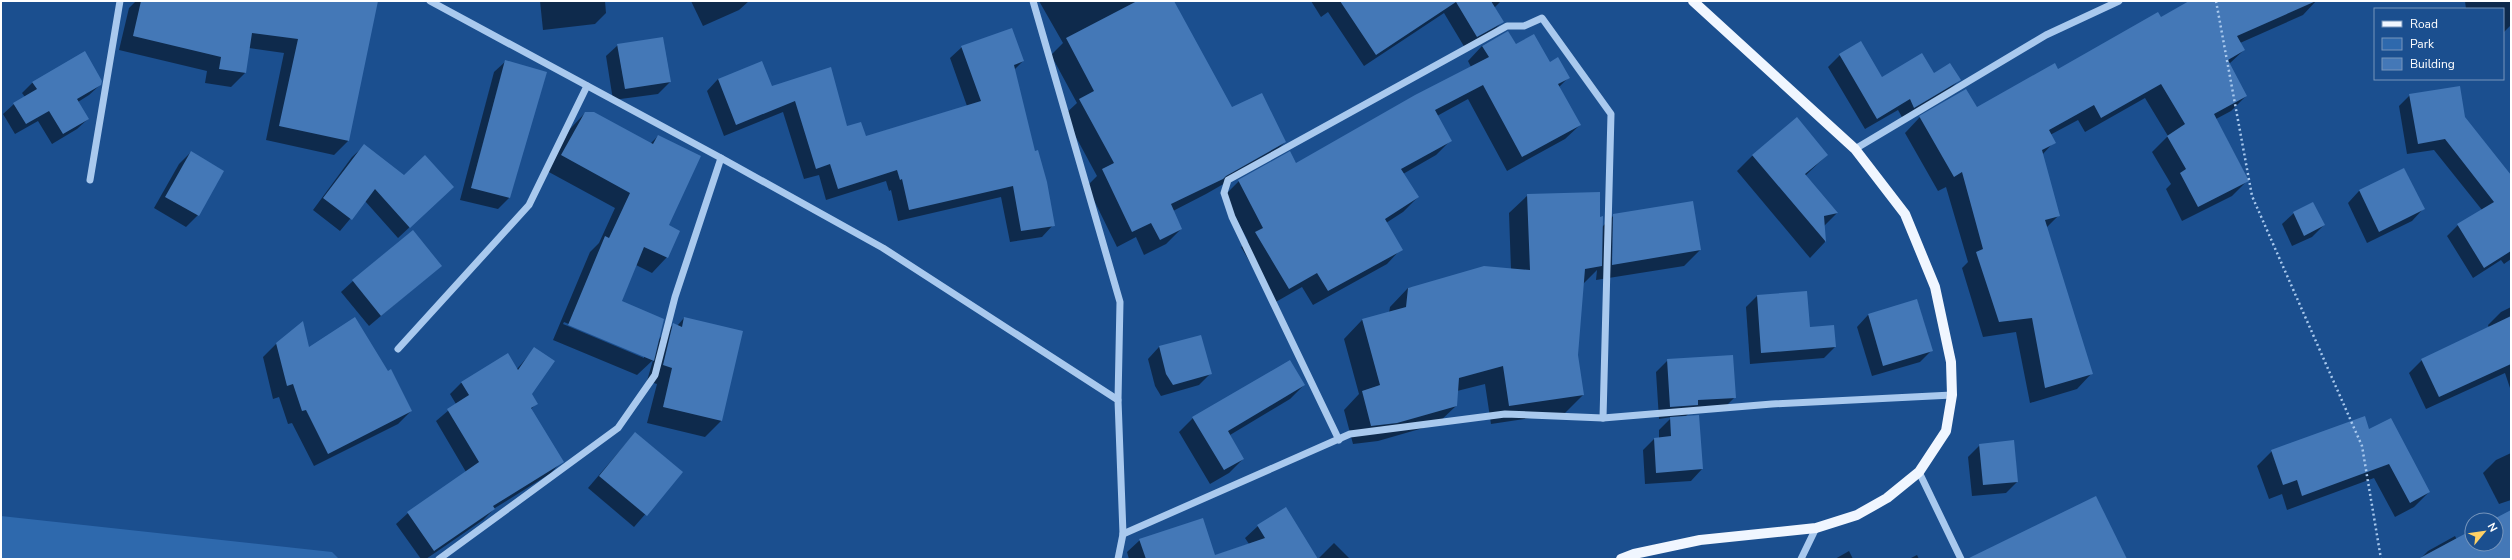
<svg xmlns="http://www.w3.org/2000/svg" width="2512" height="560" font-family="'Nunito Sans',sans-serif">
	<style>
		.green { fill: #2e69ad }
		.shadow { fill: #0007; fill-rule: evenodd }
		.building { fill: #4478b7 }
		.lines { fill: none; stroke-linecap: round; stroke-linejoin: round }
		.path { stroke: #a9c9ee; stroke-width: 2.5; stroke-dasharray: 2 3; stroke-linecap: butt }
		.minor { stroke: #a9c9ee; stroke-width: 7 }
		.major { stroke: #f0f6ff; stroke-width: 10 }
	</style>
	<rect width="100%" height="100%" fill="#1b4f8f"/>
	<!-- green -->
	<polygon class="green" points="1,516 332,552 339,559 1,559"/>
	<!-- shadow -->
	<g class="shadow">
		<polygon points="136,1 377,1 348,141 334,155 266,140 284,53 249,48 245,73 231,87 205,83 207,71 119,50 129,8"/>
		<polygon points="540,1 605,1 606,13 595,24 543,30"/>
		<polygon points="691,1 749,1 739,10 703,26"/>
		<polygon points="1039,1 1172,1 1231,108 1285,142 1269,158 1206,194 1173,211 1181,229 1166,244 1144,255 1136,237 1117,247 1087,186 1097,176 1064,115 1077,103 1051,55 1063,43"/>
		<polygon points="1311,1 1501,1 1494,8 1502,22 1491,33 1465,48 1444,13 1364,66 1328,12 1321,17"/>
		<polygon points="2191,1 2316,1 2303,15 2240,43 2244,50 2229,64 2246,96 2231,111 2216,119 2248,180 2232,196 2182,221 2166,189 2171,184 2152,152 2168,136 2145,98 2085,132 2078,120 2050,135 2054,142 2042,155 2059,215 2046,228 2092,373 2077,389 2030,403 2016,332 1983,337 1962,268 1968,262 1946,187 1938,191 1905,133 1920,117 1977,108 2058,70 2076,66"/>
		<polygon points="2465,1 2511,1 2511,25 2503,33 2503,9 2466,9"/>
		<polygon points="1508,32 1516,45 1549,63 1568,78 1559,87 1580,125 1565,139 1507,171 1468,99 1437,116 1451,140 1436,155 1403,174 1418,197 1403,212 1386,223 1401,249 1387,264 1313,305 1302,287 1274,303 1241,247 1248,241 1224,196 1239,181 1295,165 1471,67 1468,61 1482,46"/>
		<polygon points="1861,43 1882,78 1933,74 1959,80 1948,91 1903,119 1898,110 1865,129 1828,67 1840,55"/>
		<polygon points="618,45 670,82 658,94 613,100 606,56"/>
		<polygon points="962,47 1023,61 1014,70 1053,225 1042,237 1010,242 1001,197 898,221 891,190 889,191 886,181 826,200 819,175 804,179 783,112 724,136 707,91 718,79 771,87 865,137 967,106 950,58"/>
		<polygon points="506,61 509,198 498,209 460,200 494,72"/>
		<polygon points="33,82 100,85 89,95 78,102 88,119 77,129 52,144 38,121 15,134 3,114 14,104 25,97 22,93"/>
		<polygon points="2410,95 2464,118 2511,177 2511,259 2504,264 2501,260 2473,278 2447,236 2458,225 2482,210 2434,150 2407,154 2399,106"/>
		<path d="M585,113L650,144L658,136L667,225V257L652,273L636,265L621,302L658,340L674,324L677,326L684,318L742,332L721,421L705,437L647,423L657,384L647,381L653,360L637,375L553,340L590,252L599,243L615,208L547,171L570,129ZM564,322L644,356V358L563,324Z"/>
		<polygon points="364,146 404,176 441,198 398,238 365,201 340,231 313,210 352,157"/>
		<polygon points="191,152 223,171 198,215 186,227 154,208 179,164"/>
		<polygon points="1753,155 1827,155 1805,176 1837,213 1824,226 1825,242 1810,258 1737,171"/>
		<polygon points="2404,169 2423,209 2412,221 2367,243 2348,203 2359,191"/>
		<polygon points="1528,195 1600,218 1602,227 1614,215 1700,250 1684,266 1596,280 1597,270 1583,284 1577,355 1583,395 1565,413 1491,424 1485,384 1457,391 1456,406 1437,424 1378,441 1353,444 1344,410 1359,394 1344,339 1362,320 1389,313 1390,307 1408,288 1511,270 1509,213"/>
		<polygon points="2294,213 2324,225 2312,237 2292,246 2282,224"/>
		<polygon points="440,266 369,326 341,292 353,281"/>
		<polygon points="1757,296 1809,328 1835,347 1824,358 1750,364 1746,307"/>
		<polygon points="1917,301 1932,350 1920,362 1872,376 1857,327 1868,315"/>
		<polygon points="2511,307 2511,391 2505,373 2426,409 2409,373 2422,360 2489,328 2488,325 2501,312"/>
		<polygon points="1200,336 1211,373 1199,385 1161,396 1155,386 1148,359 1159,347"/>
		<polygon points="277,343 411,411 398,424 314,466 292,423 288,424 279,397 273,399 263,357"/>
		<polygon points="535,348 531,394 537,403 530,410 562,461 551,473 495,508 483,520 426,559 421,559 396,524 408,513 466,472 436,421 456,404 450,394 461,383 517,369"/>
		<polygon points="1668,360 1735,397 1723,409 1691,411 1685,417 1702,469 1691,481 1645,484 1643,450 1654,439 1659,438 1659,430 1672,417 1659,419 1656,372"/>
		<polygon points="1304,385 1290,399 1230,435 1243,459 1229,473 1210,484 1179,432 1193,418"/>
		<polygon points="2369,430 2429,492 2414,507 2395,517 2374,478 2287,510 2282,494 2269,499 2257,466 2272,451"/>
		<polygon points="635,433 682,472 634,527 588,488"/>
		<polygon points="1980,445 2017,482 2006,493 1972,496 1968,457"/>
		<polygon points="2511,453 2511,500 2499,504 2483,473 2496,460"/>
		<polygon points="2511,511 2511,559 2420,559 2428,551 2455,536 2457,540 2472,532 2472,544 2496,544 2496,520 2494,520"/>
		<polygon points="1258,526 1316,559 1129,559 1127,552 1140,540 1214,556 1249,544 1245,538"/>
		<polygon points="1334,543 1350,559 1318,559"/>
		<polygon points="1849,551 1853,559 1835,559"/>
		<polygon points="1917,555 1919,559 1909,559"/>
	</g>
	<!-- building -->
	<g class="building">
		<polygon points="141,1 378,1 349,141 279,126 298,39 252,33 246,73 219,69 221,57 133,36"/>
		<polygon points="1137,1 1174,1 1232,107 1262,93 1286,142 1226,176 1223,179 1171,204 1182,229 1160,240 1151,223 1132,232 1102,169 1114,163 1079,99 1094,91 1066,38"/>
		<polygon points="1340,1 1491,1 1504,22 1477,37 1456,2 1376,55"/>
		<polygon points="2189,1 2316,1 2237,36 2245,50 2228,60 2247,96 2214,114 2249,181 2198,207 2180,173 2186,169 2167,136 2185,124 2161,84 2101,118 2094,105 2049,130 2056,143 2042,150 2060,216 2045,220 2093,374 2045,388 2032,318 1999,322 1976,252 1983,249 1962,172 1954,177 1919,116 1966,89 1977,107 2055,63 2058,69 2158,12 2161,17"/>
		<polygon points="1012,28 1024,61 1014,65 1035,151 1038,150 1047,182 1055,226 1021,231 1013,186 909,210 902,179 900,180 897,170 838,189 830,164 816,169 795,101 736,125 718,79 762,61 772,86 831,67 847,126 861,122 866,136 981,101 961,46"/>
		<polygon points="1508,31 1516,44 1534,34 1550,62 1558,57 1570,78 1558,84 1581,125 1522,157 1483,85 1435,110 1452,141 1401,169 1419,197 1385,219 1403,250 1328,291 1317,273 1289,289 1255,232 1263,228 1238,180 1290,151 1296,163 1415,95 1489,57 1482,46"/>
		<polygon points="663,37 671,82 625,89 617,44"/>
		<polygon points="1861,41 1882,77 1922,53 1934,73 1950,63 1961,80 1914,108 1910,99 1877,119 1839,54"/>
		<polygon points="85,51 102,81 101,85 77,99 89,119 63,134 49,111 26,124 13,103 37,89 32,82"/>
		<polygon points="505,60 547,72 510,198 471,188"/>
		<polygon points="2460,86 2465,117 2511,175 2511,251 2484,268 2457,224 2494,202 2445,139 2418,144 2409,94"/>
		<polygon points="585,112 594,112 653,144 658,135 701,156 669,225 680,231 668,258 644,247 622,301 664,319 654,361 568,325 605,236 609,238 630,193 561,155"/>
		<polygon points="1797,117 1828,155 1805,174 1838,213 1824,216 1826,242 1752,155"/>
		<polygon points="364,144 404,175 425,155 454,187 410,228 375,189 352,220 323,198"/>
		<polygon points="191,151 224,171 199,216 165,197"/>
		<polygon points="2404,168 2425,209 2379,232 2359,190"/>
		<polygon points="1600,192 1600,217 1603,216 1602,266 1585,269 1578,355 1584,395 1509,406 1503,366 1459,378 1457,406 1397,423 1371,426 1362,391 1380,385 1362,319 1406,307 1408,288 1484,266 1530,270 1527,194"/>
		<polygon points="1693,201 1701,250 1612,265 1613,214"/>
		<polygon points="2313,202 2325,225 2304,236 2293,212"/>
		<polygon points="413,230 442,266 381,316 352,280"/>
		<polygon points="1807,291 1810,327 1834,325 1836,347 1761,353 1757,295"/>
		<polygon points="1917,299 1933,351 1883,366 1868,314"/>
		<polygon points="2511,316 2511,364 2439,397 2421,359"/>
		<polygon points="355,317 388,371 391,369 412,411 328,454 306,410 302,411 293,384 287,386 276,343 303,321 309,347"/>
		<polygon points="684,317 743,331 722,421 663,407 672,368 663,365 673,323 682,327"/>
		<polygon points="1201,335 1212,374 1173,385 1166,374 1159,346"/>
		<polygon points="534,347 555,361 532,394 538,404 531,408 564,462 493,506 495,509 434,551 407,512 479,462 447,409 469,395 461,382 508,353 518,370"/>
		<polygon points="1733,355 1736,398 1698,400 1698,405 1670,407 1667,359"/>
		<polygon points="1290,360 1305,385 1228,431 1244,459 1224,470 1192,417"/>
		<polygon points="1699,415 1703,469 1656,473 1654,438 1671,436 1670,417"/>
		<polygon points="2365,416 2369,429 2391,418 2430,492 2410,503 2389,464 2302,496 2297,480 2283,485 2271,450"/>
		<polygon points="635,432 683,472 647,516 599,476"/>
		<polygon points="2014,440 2018,482 1983,485 1979,444"/>
		<polygon points="2096,496 2127,559 1967,559"/>
		<polygon points="1286,507 1318,559 1146,559 1139,539 1203,518 1215,555 1265,538 1257,525"/>
		<polygon points="2511,510 2511,559 2418,559 2472,530 2472,544 2496,544 2496,520 2492,520"/>
	</g>
	<g class="lines">
		<!-- path -->
		<polyline class="path" points="2216,1 2252,196 2362,446 2381,559"/>
		<!-- minor -->
		<g class="minor">
			<polyline points="430,1 721,158 883,248 1118,400 1123,534 1118,559"/>
			<polyline points="1033,1 1120,302 1118,400"/>
			<polyline points="1855,149 2046,35 2119,1"/>
			<polyline points="90,180 120,1"/>
			<polyline points="398,349 529,205 587,86"/>
			<polyline points="1339,440 1232,217 1224,193 1228,180 1507,26 1524,26 1542,18 1611,114 1603,418"/>
			<polyline points="1919,472 1961,559"/>
			<polyline points="1123,534 1350,434 1505,414 1603,418 1772,404 1952,395"/>
			<polyline points="439,559 618,428 655,375 675,297 721,158"/>
			<polyline points="1801,559 1816,528"/>
		</g>
		<!-- major -->
		<polyline class="major" points="1621,559 1634,554 1700,540 1816,528 1857,515 1887,498 1919,472 1946,431 1952,395 1951,362 1935,287 1905,214 1855,149 1693,1"/>
	</g>
	<!-- border -->
	<rect width="2512" height="560" fill="none" stroke="#ffffff" stroke-width="4"/>
	<!-- legend -->
	<rect x="2374" y="8" width="130" height="72" fill="#1b4f8f" stroke="#7695bc"/>
	<rect x="2382" y="21" width="20" height="6" fill="#f0f6ff" stroke="#7695bc"/>
	<text x="2410" y="28" font-size="12" fill="#ffffff">Road</text>
	<rect x="2382" y="38" width="20" height="12" fill="#2e69ad" stroke="#7695bc"/>
	<text x="2410" y="48" font-size="12" fill="#ffffff">Park</text>
	<rect x="2382" y="58" width="20" height="12" fill="#4478b7" stroke="#7695bc"/>
	<text x="2410" y="68" font-size="12" fill="#ffffff">Building</text>
	<!-- north arrow -->
	<g transform="translate(2484 532) rotate(61)"><circle r="19" fill="#1b4f8f" stroke="#7695bc"/>
	<path d="M0-3L7 15L0 10L-7 15Z" fill="#ffd166"/>
	<text y="-6" font-size="11" font-weight="bold" text-anchor="middle" fill="#ffffff">N</text>
	</g>
</svg>
